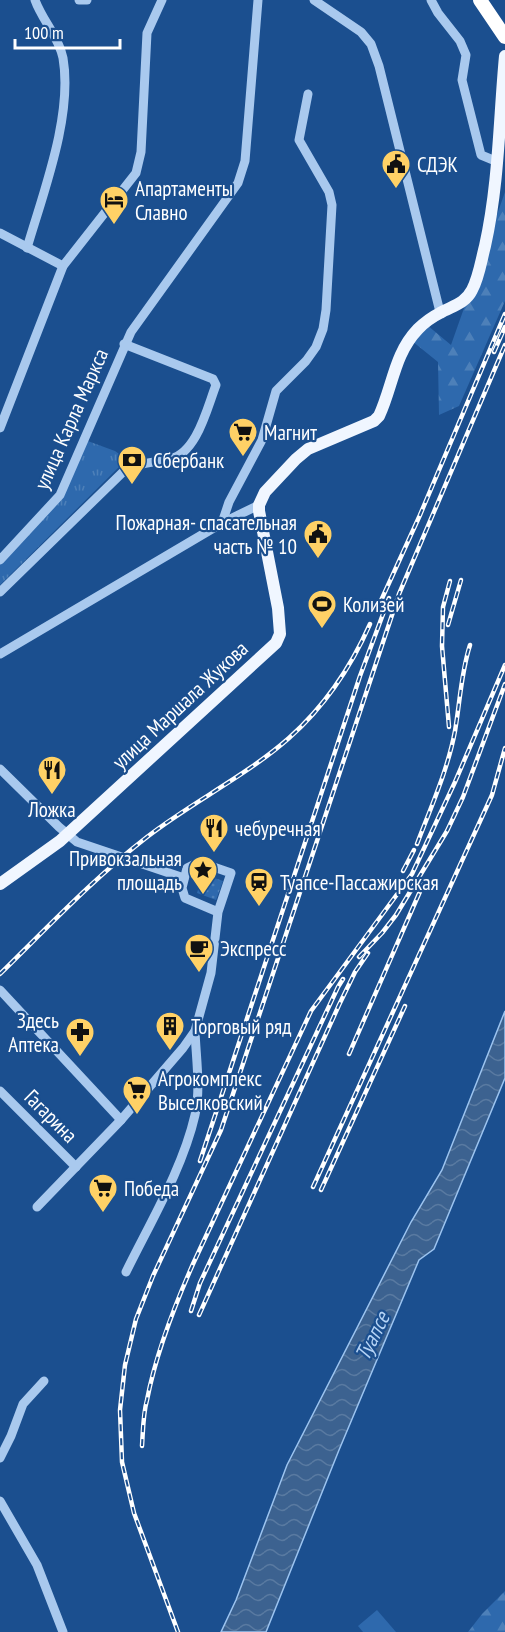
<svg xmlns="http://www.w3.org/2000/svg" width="505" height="1632" font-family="'PT Sans Narrow',sans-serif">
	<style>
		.grass { fill: url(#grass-dots) }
		.forest { fill: url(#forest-firs) }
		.park { fill: url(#park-tufts) }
		.garden { fill: #2e69ad }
		.water { fill: url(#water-waves); stroke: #9cc4f0; stroke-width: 1.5 }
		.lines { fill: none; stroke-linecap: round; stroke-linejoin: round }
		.minor { stroke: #a9c9ee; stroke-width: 9 }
		.major { stroke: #f0f6ff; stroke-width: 12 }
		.highway { stroke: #fff; stroke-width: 14 }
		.rail-casing { stroke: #fff; stroke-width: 4.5 }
		.rail { stroke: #1b4f8f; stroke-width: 2; stroke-dasharray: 7; stroke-linecap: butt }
		.labels { text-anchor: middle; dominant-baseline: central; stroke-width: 4.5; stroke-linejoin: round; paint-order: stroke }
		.poi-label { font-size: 21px; fill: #fff; stroke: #1b4f8f; text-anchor: start }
		.street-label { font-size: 21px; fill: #fff; stroke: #1b4f8f }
		.water-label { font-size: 22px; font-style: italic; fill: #b5d3f5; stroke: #1b4f8f }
	</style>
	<defs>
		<pattern id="grass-dots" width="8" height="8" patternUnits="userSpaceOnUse" patternTransform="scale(1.5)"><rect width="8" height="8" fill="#2e69ad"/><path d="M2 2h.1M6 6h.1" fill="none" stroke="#4d80b9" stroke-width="1.8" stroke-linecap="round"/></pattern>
		<pattern id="forest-firs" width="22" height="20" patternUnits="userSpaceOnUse" patternTransform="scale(1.5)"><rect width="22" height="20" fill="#2e69ad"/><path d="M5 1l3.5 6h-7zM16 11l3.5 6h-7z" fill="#4d80b9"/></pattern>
		<pattern id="park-tufts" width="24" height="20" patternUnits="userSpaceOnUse" patternTransform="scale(1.5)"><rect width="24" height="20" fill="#2e69ad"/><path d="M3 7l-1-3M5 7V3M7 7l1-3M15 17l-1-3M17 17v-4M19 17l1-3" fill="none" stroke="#4d80b9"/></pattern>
		<pattern id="water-waves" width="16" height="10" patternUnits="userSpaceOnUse" patternTransform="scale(1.5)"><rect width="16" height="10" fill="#3c6290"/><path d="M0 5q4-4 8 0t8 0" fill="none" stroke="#597aa1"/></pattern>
	</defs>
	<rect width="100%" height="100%" fill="#1b4f8f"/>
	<!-- grass -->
	<polygon class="grass" points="203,874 223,881 216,900 197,893"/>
	<!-- forest -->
	<g class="forest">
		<polygon points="505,192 505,301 459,406 439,415 438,362 412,341 427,325 451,345"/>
		<polygon points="505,1591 505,1632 468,1632 482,1614"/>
	</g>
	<!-- park -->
	<polygon class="park" points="85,440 115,451 129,461 121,465 0,585 0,561 55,504"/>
	<!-- garden -->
	<polygon class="garden" points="377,1610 396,1632 363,1632 358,1626"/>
	<!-- water -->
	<polygon class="water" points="505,1011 505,1078 434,1249 419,1260 339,1450 266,1632 221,1632 236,1600 287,1465 411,1222 442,1170"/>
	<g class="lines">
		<!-- minor -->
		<g class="minor">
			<polyline points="79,0 87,0"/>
			<polyline points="314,0 361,32 371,44 379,66 440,312"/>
			<polyline points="431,0 438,13 460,41 466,55 462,80 481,155 498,162"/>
			<polyline points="0,233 63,266"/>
			<path d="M27,248C43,193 73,116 63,58C59,37 42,20 35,0"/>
			<polyline points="0,428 63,266 136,173 141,152 147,33 162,0"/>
			<polyline points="222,523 229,502 262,440 276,391 306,361 316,347 323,329 326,310 332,205 329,192 299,140 308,94"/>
			<polyline points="0,560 60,495 131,332 238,183 245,161 258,0"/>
			<path d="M0,592L124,471C139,462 154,463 170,459C197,453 207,408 216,385L213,379L124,344"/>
			<polyline points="0,654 222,523 259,505"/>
			<polyline points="0,769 59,827 77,842 184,878"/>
			<polyline points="0,990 121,1120"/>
			<polyline points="0,1091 76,1167"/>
			<polyline points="37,1207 121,1120 183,1048 195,1031 211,973 218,912 231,873 199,862 187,868 182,888 185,898 218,912"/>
			<path d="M126,1272C150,1223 183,1168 195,1115C201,1089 196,1058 195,1031"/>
			<polyline points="0,1458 11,1436 23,1404 44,1381"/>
			<polyline points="0,1501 37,1565 63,1632"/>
		</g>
		<!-- major -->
		<path class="major" d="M0,884L60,841L276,643L280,634L278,608L259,511V505L265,492L296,459L308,449L374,421L379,416C393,386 394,354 418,329C424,323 432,317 440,313C452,306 465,304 472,290C479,277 481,261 485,246C499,183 499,120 505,56"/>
		<!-- highway -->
		<polyline class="highway" points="480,0 505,37"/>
		<!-- rail casing -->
		<g class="rail-casing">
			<g id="rail">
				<polyline points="494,352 505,327"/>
				<polyline points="379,605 420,515 505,314"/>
				<polyline points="448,625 461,580"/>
				<polyline points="449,727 442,646 443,607 450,581"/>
				<path d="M417,844C431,807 448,769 455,731C460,702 461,673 470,645"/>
				<polyline points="403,871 414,850"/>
				<polyline points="359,957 382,933 396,915 447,831 463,797 505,684"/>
				<path d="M0,974C48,927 94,878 147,837C192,802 246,776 289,738C325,706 351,667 370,624"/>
				<polyline points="349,1054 425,880"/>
				<polyline points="200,1161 360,676 389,598"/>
				<polyline points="313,1187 492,795 505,748"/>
				<polyline points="321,1190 405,1006"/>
				<polyline points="191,1311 200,1283 338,987 343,979"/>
				<polyline points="199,1315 339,1005 355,972 368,953"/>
				<path d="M142,1446C143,1431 143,1414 147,1400C156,1353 174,1307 193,1264L311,1011L412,874L455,782L505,665"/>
				<polyline points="178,1632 134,1513 122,1462 120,1410 125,1365 136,1319 153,1276 221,1130 399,594 505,345"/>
			</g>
		</g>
		<!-- rail -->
		<use href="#rail" class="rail"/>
	</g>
	<!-- icons -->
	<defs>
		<g id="civic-pin" transform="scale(1.5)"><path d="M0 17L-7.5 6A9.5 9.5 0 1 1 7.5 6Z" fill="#ffd166" stroke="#1b4f8f"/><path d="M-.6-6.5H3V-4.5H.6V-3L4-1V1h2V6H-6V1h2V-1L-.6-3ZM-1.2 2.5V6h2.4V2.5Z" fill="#111"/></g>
		<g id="hotel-pin" transform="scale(1.5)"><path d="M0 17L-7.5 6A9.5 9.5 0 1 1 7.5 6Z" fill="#ffd166" stroke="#1b4f8f"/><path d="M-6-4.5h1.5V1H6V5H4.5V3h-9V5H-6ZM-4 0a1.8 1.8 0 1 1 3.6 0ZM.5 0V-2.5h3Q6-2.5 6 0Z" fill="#111"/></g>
		<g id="supermarket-pin" transform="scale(1.5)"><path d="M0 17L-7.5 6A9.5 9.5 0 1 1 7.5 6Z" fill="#ffd166" stroke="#1b4f8f"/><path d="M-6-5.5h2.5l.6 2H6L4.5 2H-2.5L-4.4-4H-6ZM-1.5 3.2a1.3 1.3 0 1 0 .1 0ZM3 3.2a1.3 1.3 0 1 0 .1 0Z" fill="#111"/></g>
		<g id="bank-pin" transform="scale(1.5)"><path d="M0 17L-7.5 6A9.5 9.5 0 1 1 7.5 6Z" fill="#ffd166" stroke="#1b4f8f"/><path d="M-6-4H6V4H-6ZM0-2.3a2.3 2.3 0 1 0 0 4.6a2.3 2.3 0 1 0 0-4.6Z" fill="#111"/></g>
		<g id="stadium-pin" transform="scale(1.5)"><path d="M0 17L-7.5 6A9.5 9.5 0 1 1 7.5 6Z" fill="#ffd166" stroke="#1b4f8f"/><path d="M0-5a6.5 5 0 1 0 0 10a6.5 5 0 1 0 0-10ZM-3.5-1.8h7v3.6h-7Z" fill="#111"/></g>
		<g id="restaurant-pin" transform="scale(1.5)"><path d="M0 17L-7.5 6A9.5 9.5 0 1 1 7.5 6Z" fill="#ffd166" stroke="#1b4f8f"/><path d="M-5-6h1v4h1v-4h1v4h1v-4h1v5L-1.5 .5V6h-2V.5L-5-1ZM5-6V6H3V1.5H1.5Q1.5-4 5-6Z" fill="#111"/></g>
		<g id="sight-pin" transform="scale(1.5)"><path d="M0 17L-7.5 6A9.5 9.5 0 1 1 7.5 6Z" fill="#ffd166" stroke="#1b4f8f"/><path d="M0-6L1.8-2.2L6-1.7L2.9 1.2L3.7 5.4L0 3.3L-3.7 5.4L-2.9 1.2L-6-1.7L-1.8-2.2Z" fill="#111"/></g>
		<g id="station-pin" transform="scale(1.5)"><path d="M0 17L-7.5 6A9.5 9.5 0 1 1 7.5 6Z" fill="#ffd166" stroke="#1b4f8f"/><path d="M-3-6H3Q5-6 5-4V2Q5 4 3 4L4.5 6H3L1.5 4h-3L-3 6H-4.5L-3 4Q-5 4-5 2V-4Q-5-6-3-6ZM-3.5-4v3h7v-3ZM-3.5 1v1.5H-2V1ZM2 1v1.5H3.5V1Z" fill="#111"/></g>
		<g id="cafe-pin" transform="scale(1.5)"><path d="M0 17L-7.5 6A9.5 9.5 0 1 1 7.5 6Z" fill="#ffd166" stroke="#1b4f8f"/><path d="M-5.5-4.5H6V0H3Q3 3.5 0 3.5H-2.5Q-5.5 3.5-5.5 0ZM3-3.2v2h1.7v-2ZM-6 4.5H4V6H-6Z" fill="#111"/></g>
		<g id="building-pin" transform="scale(1.5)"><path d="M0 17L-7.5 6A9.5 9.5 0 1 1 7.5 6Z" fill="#ffd166" stroke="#1b4f8f"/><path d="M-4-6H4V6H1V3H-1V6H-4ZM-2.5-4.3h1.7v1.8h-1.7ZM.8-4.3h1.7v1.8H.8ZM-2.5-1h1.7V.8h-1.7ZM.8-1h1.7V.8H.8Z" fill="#111"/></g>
		<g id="pharmacy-pin" transform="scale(1.5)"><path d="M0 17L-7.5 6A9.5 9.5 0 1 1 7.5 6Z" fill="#ffd166" stroke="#1b4f8f"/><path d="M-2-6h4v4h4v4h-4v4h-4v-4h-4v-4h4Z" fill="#111"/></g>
	</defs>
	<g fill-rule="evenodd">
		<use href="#civic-pin" x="396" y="164"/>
		<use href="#hotel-pin" x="114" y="200"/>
		<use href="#supermarket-pin" x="243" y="432"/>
		<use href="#bank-pin" x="132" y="460"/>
		<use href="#civic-pin" x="318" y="534"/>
		<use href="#stadium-pin" x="322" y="604"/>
		<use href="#restaurant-pin" x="52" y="770"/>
		<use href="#restaurant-pin" x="214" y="828"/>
		<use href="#sight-pin" x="203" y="870"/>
		<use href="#station-pin" x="259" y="882"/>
		<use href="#cafe-pin" x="199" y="948"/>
		<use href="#building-pin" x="170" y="1026"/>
		<use href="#pharmacy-pin" x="80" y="1032"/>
		<use href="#supermarket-pin" x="137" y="1090"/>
		<use href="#supermarket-pin" x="103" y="1188"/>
	</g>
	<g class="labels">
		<!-- poi labels -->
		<g class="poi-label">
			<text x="417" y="164">СДЭК</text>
			<text x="135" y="188">Апартаменты<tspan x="135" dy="24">Славно</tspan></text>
			<text x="264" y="432">Магнит</text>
			<text x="153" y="460">Сбербанк</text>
			<text x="297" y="522" text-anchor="end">Пожарная- спасательная<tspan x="297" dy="24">часть № 10</tspan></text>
			<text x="343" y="604">Колизей</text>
			<text x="52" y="809" text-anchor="middle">Ложка</text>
			<text x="235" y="828">чебуречная</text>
			<text x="182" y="858" text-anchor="end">Привокзальная<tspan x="182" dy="24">площадь</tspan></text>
			<text x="280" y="882">Туапсе-Пассажирская</text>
			<text x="220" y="948">Экспресс</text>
			<text x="59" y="1020" text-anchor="end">Здесь<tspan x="59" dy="24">Аптека</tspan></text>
			<text x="191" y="1026">Торговый ряд</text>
			<text x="158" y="1078">Агрокомплекс<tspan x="158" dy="24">Выселковский</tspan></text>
			<text x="124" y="1188">Победа</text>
		</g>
		<!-- street labels -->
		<g class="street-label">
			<text transform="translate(71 419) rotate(-66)">улица Карла Маркса</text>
			<text transform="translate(180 705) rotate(-43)">улица Маршала Жукова</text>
			<text transform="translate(51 1116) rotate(45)">Гагарина</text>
		</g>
		<!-- water labels -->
		<g class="water-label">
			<text transform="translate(372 1336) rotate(-64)">Туапсе</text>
		</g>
	</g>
	<!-- scale -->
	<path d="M15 39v9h105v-9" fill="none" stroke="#ffffff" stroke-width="3"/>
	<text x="24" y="39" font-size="18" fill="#ffffff" stroke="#1b4f8f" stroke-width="4.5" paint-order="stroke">100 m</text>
</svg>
